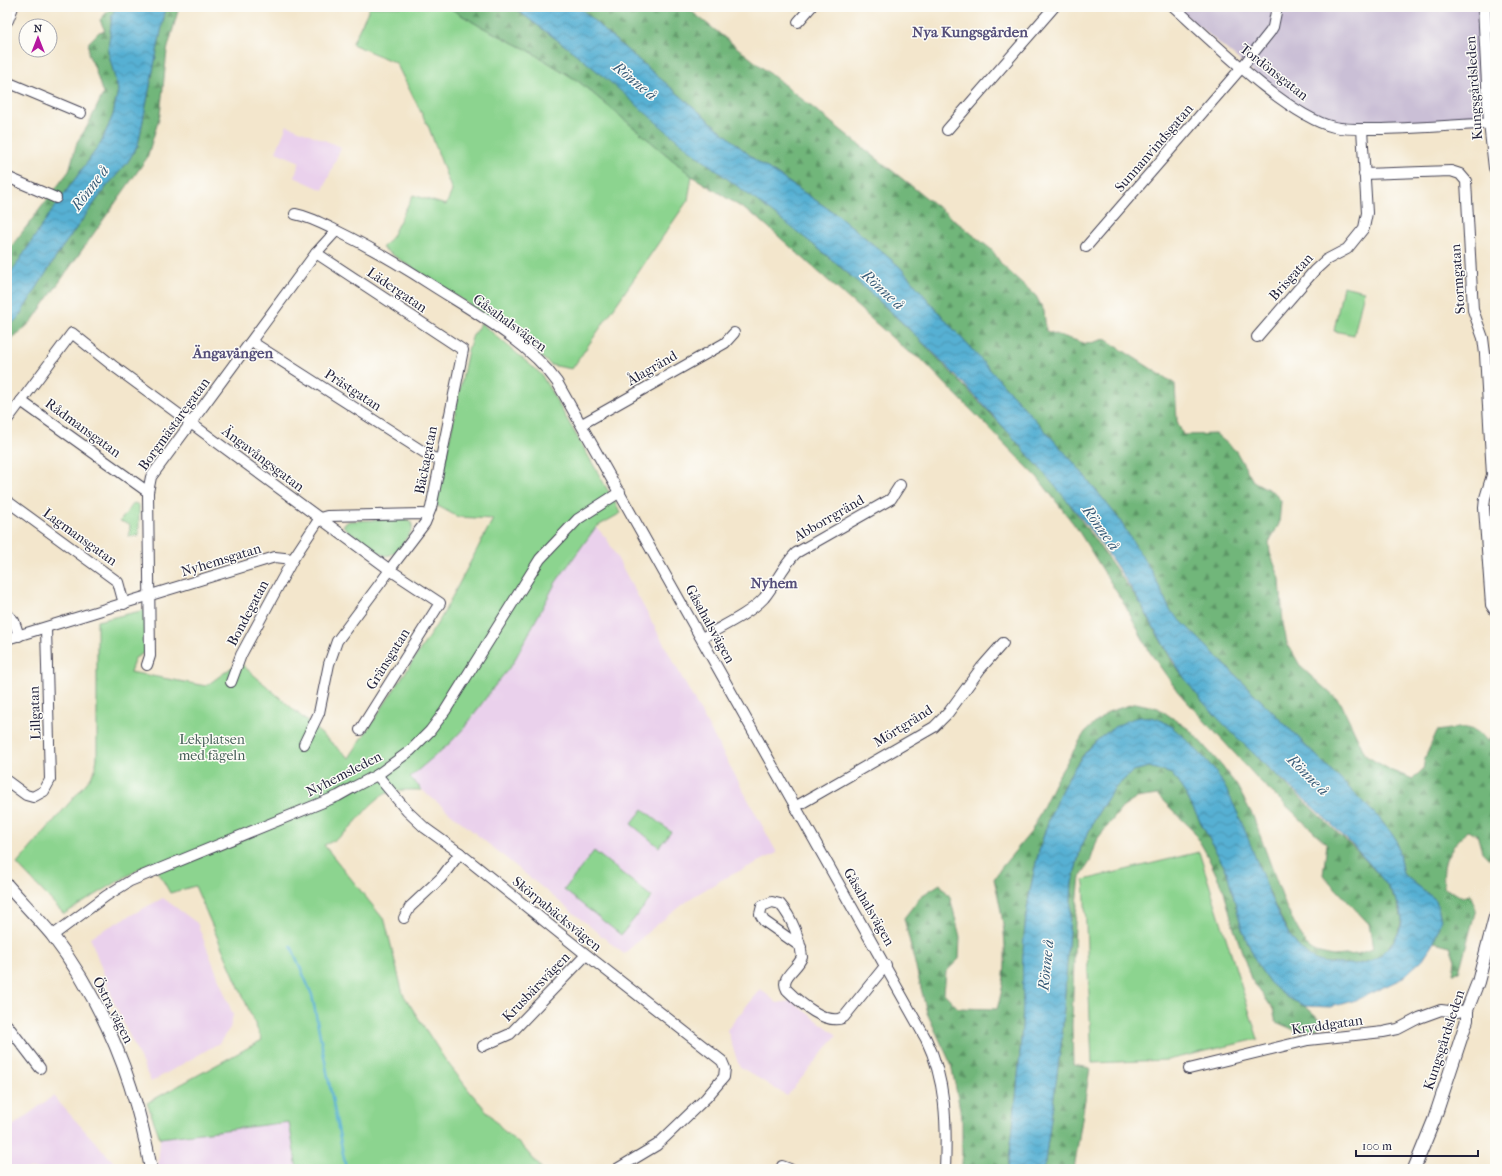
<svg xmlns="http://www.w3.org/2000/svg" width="1502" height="1176" font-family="'IM FELL French Canon',serif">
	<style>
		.built { fill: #ead1ec }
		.industrial { fill: #cabfd6 }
		.green { fill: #8cd48f; stroke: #577b65 }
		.forest { fill: url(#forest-firs); stroke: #4a6c5a }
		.water { fill: url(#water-waves); stroke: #3c6987 }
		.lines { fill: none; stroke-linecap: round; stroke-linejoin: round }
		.stream { stroke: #56b0d3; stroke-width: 2.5 }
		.minor-casing { stroke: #413f51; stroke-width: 12 }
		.major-casing { stroke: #413f51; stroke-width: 14 }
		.minor { stroke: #fff; stroke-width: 10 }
		.major { stroke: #fff; stroke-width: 12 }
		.labels { text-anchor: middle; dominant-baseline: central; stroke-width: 3; stroke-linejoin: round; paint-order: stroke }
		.street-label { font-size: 14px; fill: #22223b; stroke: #fdfcf7 }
		.park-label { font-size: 14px; fill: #476058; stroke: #fdfcf7 }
		.neighbourhood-label { font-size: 15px; font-weight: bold; fill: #554f7a; stroke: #fdfcf7 }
		.water-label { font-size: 15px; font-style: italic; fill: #375b78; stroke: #fdfcf7 }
	</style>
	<defs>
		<pattern id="forest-firs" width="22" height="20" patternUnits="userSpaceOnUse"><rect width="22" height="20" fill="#71b67a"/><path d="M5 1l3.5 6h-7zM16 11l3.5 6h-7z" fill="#5c9465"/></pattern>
		<pattern id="water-waves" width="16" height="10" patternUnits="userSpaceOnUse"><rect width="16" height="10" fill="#56b0d3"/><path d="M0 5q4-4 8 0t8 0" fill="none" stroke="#478fac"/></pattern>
	</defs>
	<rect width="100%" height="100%" fill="#fdfcf7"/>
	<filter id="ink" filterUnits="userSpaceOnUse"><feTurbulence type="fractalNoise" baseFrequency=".025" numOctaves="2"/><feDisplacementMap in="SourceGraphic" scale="8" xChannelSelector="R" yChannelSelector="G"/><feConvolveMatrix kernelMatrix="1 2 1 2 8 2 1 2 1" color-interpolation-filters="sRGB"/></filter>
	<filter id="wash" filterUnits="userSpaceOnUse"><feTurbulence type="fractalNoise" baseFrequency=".012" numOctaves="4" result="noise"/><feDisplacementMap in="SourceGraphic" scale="16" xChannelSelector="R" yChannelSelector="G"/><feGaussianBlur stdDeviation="0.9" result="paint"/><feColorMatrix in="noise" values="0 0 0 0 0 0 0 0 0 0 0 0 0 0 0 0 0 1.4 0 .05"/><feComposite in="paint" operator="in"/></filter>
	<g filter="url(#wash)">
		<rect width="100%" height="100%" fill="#f3e6cc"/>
		<!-- built -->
		<g class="built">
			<polygon points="287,125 341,147 323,190 294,177 300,162 276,152"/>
			<polygon points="596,527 607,539 777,853 723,879 694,896 649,931 624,954 422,790 409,777 450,743 465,727 493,688 513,663 556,582"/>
			<polygon points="163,898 197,923 233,1015 230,1028 219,1043 151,1082 114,1002 90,937"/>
			<polygon points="760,989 777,1003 791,1001 837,1035 787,1096 739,1066 727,1030"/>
			<polygon points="53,1096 120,1169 7,1169 7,1130"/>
			<polygon points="289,1122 297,1169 158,1169 160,1138"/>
		</g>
		<!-- industrial -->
		<polygon class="industrial" points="1176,7 1483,7 1489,122 1340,127 1291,104"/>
		<!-- green -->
		<g class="green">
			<polygon points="370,7 448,7 478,25 528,50 578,81 692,176 688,200 572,369 551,365 507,329 382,248 391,238 413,195 446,205 452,191 429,128 396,63 352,44"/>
			<polygon points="1343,286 1364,291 1354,335 1334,331"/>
			<path d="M481,323L541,374L621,513L596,527L556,582L513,663L493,688L465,727L450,743L410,777L422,790C411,790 395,789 385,794C361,808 354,834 324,845L385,921L403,994L444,1058L471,1093L506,1133L522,1146L542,1169H297L289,1122L160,1138L147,1103L262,1040L195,886L170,893L152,861L64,914L17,864L88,781L95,770L97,758V621L145,610L149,650L135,658L130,672L206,686L239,662L349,758L441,618L493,519L458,517L436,505L468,350L473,335Z"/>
			<polygon points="134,503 139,505 139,536 129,536 130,525 120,521"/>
			<path d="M405,519L412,523V530C405,539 396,559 383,555L346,529L343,525L349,521Z"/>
			<polygon points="643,809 671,832 659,847 631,824"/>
			<polygon points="594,851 652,897 621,935 564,890"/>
			<polygon points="1199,852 1258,1039 1167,1060 1092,1063 1084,880"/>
		</g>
		<!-- forest -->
		<g class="forest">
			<polygon points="109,7 116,7 112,15 108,51 118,90 113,115 101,143 49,215 7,279 7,252 69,171 77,142 87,127 103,94 94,66 88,54 89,42 99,32 105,31 100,20 109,10"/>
			<polygon points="166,7 179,7 167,51 160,115 147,158 32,321 7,344 7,329 18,318 61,249 107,186 127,163 138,145"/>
			<path d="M448,7H513L590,64L728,179L795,229L858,282L915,335L1009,433L1063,495L1140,603L1173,663L1201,699L1258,758L1360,854L1384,881L1397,902L1402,919L1398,933L1389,948L1377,959L1355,965L1317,962L1303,953L1290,936L1273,902L1235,810L1215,770L1151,716C1127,720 1104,731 1088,749C1049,793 1028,879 1024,936C1022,965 1024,995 1022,1024C1019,1072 1014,1121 1008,1169H962V1119L951,1064L927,1013L904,918L921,896L940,884L950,897L960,937L959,959L946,972L944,993L958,1008L997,1009C1011,964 1005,924 994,879L1001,868L1031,832L1056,780L1085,732L1108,712L1136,703L1158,708L1190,730L1221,765L1237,786L1253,816L1286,907L1306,945L1315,952L1333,956L1357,954L1373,949L1369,924L1323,875L1327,844L1260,781L1178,692L1149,651L1126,607L1076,527L1038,478L922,360L906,350L758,218L692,176L578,81L528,50L478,25Z"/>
			<path d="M579,7H686L992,250L1002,265L1036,296L1044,311L1046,331L1087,344L1105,339L1175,384L1177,421L1183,435L1216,434L1236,451L1253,481L1275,493L1281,501L1279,524L1269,542L1270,553L1280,579L1283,623L1287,643L1301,667L1341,703L1366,756L1392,771L1413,779L1423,769L1425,758L1437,731C1460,728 1472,722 1488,742L1495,730V844L1489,859L1482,852L1477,834L1467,831C1447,853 1442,858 1444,888L1463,897L1470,894L1476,909L1459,972L1453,973L1455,960L1450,946L1434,942L1441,919L1436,900L1403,874L1396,839L1379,818L1170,610L1154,576L1119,519L1075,464L938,312L900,267L839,216L754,159L606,32Z"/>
			<polygon points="1149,767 1172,774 1185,793 1227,872 1242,929 1257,964 1270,983 1286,997 1305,1006 1323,1022 1317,1029 1299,1032 1276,1022 1273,1009 1251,979 1232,922 1224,891 1206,853 1193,830 1157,795 1137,798 1122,808 1098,838 1090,862 1080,877 1075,923 1072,1026 1073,1065 1090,1068 1074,1169 1044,1169 1062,1038 1072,883 1081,847 1098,813 1113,790 1133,771"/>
		</g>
		<!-- water -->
		<g class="water">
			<polygon points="116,7 166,7 138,145 127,163 107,186 61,249 18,318 7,329 7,279 49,215 101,143 113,115 118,90 108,51 112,15"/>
			<path d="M513,7H579L606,32L754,159L839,216L900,267L938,312L1075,464L1119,519L1154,576L1170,610L1379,818L1396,839L1403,874L1436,900L1441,919L1434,942L1423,959L1401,979L1356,1000L1331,1007L1305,1006L1286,997L1270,983L1257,964L1242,929L1227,872L1185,793L1172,774L1149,767L1133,771L1113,790L1098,813L1081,847L1072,883L1062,1038L1044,1169H1008C1014,1121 1019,1073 1022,1026C1024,996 1021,966 1024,937C1030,867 1057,745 1132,719C1153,712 1167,722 1181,735C1192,745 1203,756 1212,767C1232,793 1247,836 1259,867C1270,894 1283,935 1306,954C1317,964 1333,964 1348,964C1362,965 1378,960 1387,949C1394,942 1402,929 1402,920C1404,882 1294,791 1265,764C1243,744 1222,723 1202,701C1178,673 1161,640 1143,608C1119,567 1090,527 1059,491C999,419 930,345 859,283C801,231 737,188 676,139C648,116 621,90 592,67C567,46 539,27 513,7Z"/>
		</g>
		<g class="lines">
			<!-- stream -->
			<polyline class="stream" points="291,946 312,995 346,1169"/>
		</g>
	</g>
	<g filter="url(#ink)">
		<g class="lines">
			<!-- minor casing -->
			<g class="minor-casing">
				<g id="minor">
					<path d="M1174,7C1211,40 1288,117 1334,127C1349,130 1367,129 1382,129C1420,128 1457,125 1495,123"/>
					<polyline points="798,22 811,7"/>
					<polyline points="7,82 81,113"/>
					<polyline points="947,130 1054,7"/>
					<polyline points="1364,174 1451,171 1460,174 1466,181 1473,310 1483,338 1485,354 1492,475 1485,498 1484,508 1491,605 1495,611"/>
					<polyline points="7,177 56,198"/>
					<path d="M295,214C310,217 321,223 335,230C368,246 399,264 430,284C472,311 528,341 557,382L926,1039C946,1080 947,1125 945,1169"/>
					<polyline points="1086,247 1242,67 1270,32 1273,27 1277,7"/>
					<polyline points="316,253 463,350 431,508 425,523 393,565"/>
					<polyline points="1257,337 1314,271 1326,260 1347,249 1364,228 1367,213 1362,129"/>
					<polyline points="252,342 433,458 441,459"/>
					<polyline points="21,401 148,492"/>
					<polyline points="7,420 72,333 112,365 390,570 440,603 360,730"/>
					<polyline points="582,424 725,343 734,333"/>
					<polyline points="7,501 118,582 124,604"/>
					<polyline points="7,614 14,621 19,636"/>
					<path d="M702,638C722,626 748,615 764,598C776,583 783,566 796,553L891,499L900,485"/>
					<polyline points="7,639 275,557 293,559 320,518 327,516 423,514 428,516"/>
					<polyline points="147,665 150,656 148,492 151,477 316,253 336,231"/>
					<polyline points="231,682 241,655 293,559"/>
					<polyline points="304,744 319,713 329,664 337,641 390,570"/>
					<polyline points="377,775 407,811 425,828 457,851 583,952 722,1061 725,1068 724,1077 706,1098 657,1145 617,1169"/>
					<polyline points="7,781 26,795 33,797 44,791 50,780 46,628"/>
					<polyline points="795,807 934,727 948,713 981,668 1003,643"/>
					<polyline points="404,918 410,907 441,878 460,853"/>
					<polyline points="52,936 106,896 130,881 338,796 354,787 377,775 410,751 430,731 445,711 540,559 578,519 620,492"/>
					<path d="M801,947L764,921L760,914L762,906L772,902L780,904C792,918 800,939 802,957C798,969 779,977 787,990C799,1002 828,1027 844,1017L886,965"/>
					<polyline points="7,1025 40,1068"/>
					<polyline points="483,1046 510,1034 586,955"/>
					<polyline points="1189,1069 1308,1040 1383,1032 1398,1029 1419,1018 1441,1010 1457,1012 1467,1010"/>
					<polyline points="782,1166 790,1169"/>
				</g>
			</g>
			<!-- major casing -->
			<g class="major-casing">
				<g id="major">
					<polyline points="1484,7 1490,123 1495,168"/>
					<polyline points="7,20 12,7"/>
					<path d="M7,885C22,902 38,918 52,935C104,1003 136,1085 151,1169"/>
					<polyline points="1414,1169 1434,1120 1467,1020 1467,1010 1478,982 1495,917"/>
				</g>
			</g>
			<!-- minor -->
			<use href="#minor" class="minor"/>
			<!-- major -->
			<use href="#major" class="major"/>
		</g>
	</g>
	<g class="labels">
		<!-- street labels -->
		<g class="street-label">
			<text transform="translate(1274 72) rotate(38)">Tordönsgatan</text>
			<text transform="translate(1474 88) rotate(-94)">Kungsgårdsleden</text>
			<text transform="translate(1154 148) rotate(-49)">Sunnanvindsgatan</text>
			<text transform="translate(1291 277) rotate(-48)">Brisgatan</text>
			<text transform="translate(1458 279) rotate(-94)">Stormgatan</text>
			<text transform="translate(397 290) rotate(34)">Lädergatan</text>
			<text transform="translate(510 323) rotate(36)">Gåsahalsvägen</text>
			<text transform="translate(652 368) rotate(-30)">Ålagränd</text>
			<text transform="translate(353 390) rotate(33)">Prästgatan</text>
			<text transform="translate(174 424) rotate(-54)">Borgmästaregatan</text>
			<text transform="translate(83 428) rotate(36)">Rådmansgatan</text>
			<text transform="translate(263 459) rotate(37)">Ängavångsgatan</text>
			<text transform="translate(426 460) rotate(-79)">Bäckagatan</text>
			<text transform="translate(829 518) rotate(-30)">Abborrgränd</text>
			<text transform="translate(80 537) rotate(36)">Lagmansgatan</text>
			<text transform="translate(221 560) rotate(-17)">Nyhemsgatan</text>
			<text transform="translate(248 613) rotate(-62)">Bondegatan</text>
			<text transform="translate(710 624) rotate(61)">Gåsahalsvägen</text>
			<text transform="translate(388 659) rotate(-58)">Gränsgatan</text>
			<text transform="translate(35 713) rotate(-92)">Lillgatan</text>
			<text transform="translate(903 726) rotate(-32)">Mörtgränd</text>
			<text transform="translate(344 774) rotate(-27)">Nyhemsleden</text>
			<text transform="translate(869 907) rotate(60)">Gåsahalsvägen</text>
			<text transform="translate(557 914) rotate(39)">Skörpabäcksvägen</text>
			<text transform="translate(536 987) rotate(-46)">Krusbärsvägen</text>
			<text transform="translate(113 1010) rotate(63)">Östra vägen</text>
			<text transform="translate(1327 1025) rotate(-8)">Kryddgatan</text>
			<text transform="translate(1444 1040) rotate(-72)">Kungsgårdsleden</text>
		</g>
		<!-- park labels -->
		<g class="park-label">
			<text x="212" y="739">Lekplatsen<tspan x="212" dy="16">med fågeln</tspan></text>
		</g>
		<!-- neighbourhood labels -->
		<g class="neighbourhood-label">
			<text x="970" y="32">Nya Kungsgården</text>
			<text x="233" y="353">Ängavången</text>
			<text x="774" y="583">Nyhem</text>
		</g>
		<!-- water labels -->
		<g class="water-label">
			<text transform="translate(635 81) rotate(39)">Rönne å</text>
			<text transform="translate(90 188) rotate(-53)">Rönne å</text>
			<text transform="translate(883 290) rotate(42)">Rönne å</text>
			<text transform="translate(1101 528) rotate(54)">Rönne å</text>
			<text transform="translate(1308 775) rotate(45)">Rönne å</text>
			<text transform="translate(1046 965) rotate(-84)">Rönne å</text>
		</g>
	</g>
	<!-- margin -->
	<rect width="1502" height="1176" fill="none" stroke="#fdfcf7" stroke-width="24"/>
	<!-- north arrow -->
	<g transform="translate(38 38)"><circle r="19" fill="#fdfcf7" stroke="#a5a5ac"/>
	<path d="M0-3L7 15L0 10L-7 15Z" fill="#b5179e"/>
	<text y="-6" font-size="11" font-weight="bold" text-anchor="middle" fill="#22223b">N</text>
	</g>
	<!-- scale -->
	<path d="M1356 1150v6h122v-6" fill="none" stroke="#22223b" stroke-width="2"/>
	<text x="1362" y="1150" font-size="12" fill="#22223b" stroke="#fdfcf7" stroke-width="3" paint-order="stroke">100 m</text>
</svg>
